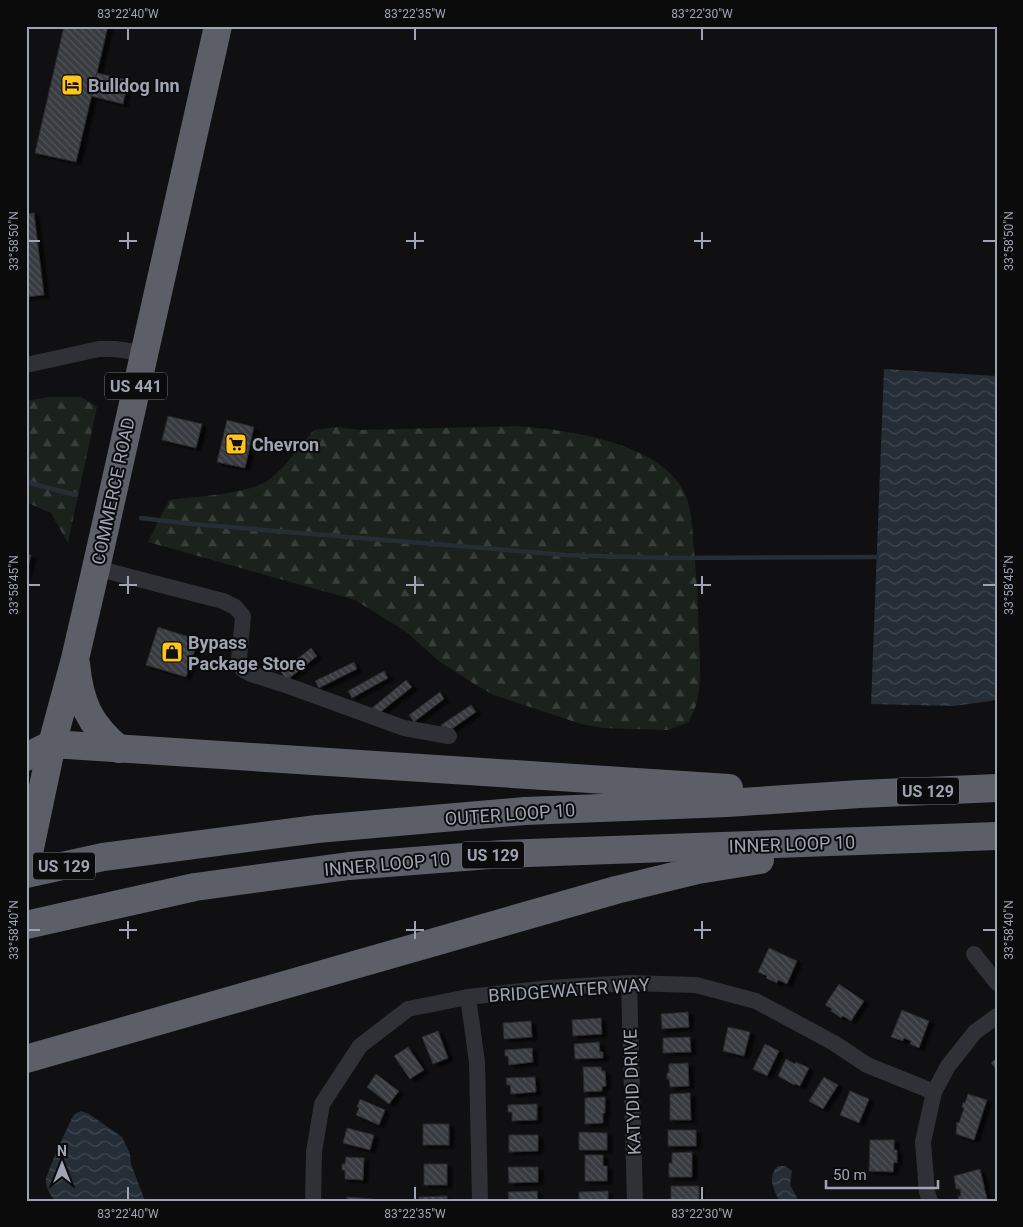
<svg xmlns="http://www.w3.org/2000/svg" width="1023" height="1227" font-family="Roboto,sans-serif">
	<style>
		.forest { fill: url(#forest-firs) }
		.water { fill: url(#water-waves) }
		.lines { fill: none; stroke-linecap: round; stroke-linejoin: round }
		.stream { stroke: #252d36; stroke-width: 4.5 }
		.building { fill: url(#building-back-hatch); stroke: #2a2a2e; filter: url(#shadow) }
		.street { stroke: #303137; stroke-width: 16 }
		.highway { stroke: #5c5e68; stroke-width: 28 }
		.ticks { fill: none; stroke: #9fa4b4; stroke-width: 2 }
		.labels { text-anchor: middle; dominant-baseline: central; stroke-width: 4; stroke-linejoin: round; paint-order: stroke }
		.shield { fill: #0b0b0c; stroke: #737682; stroke-width: 1 }
		.shield-label { font-size: 16px; font-weight: bold; fill: #9fa4b4 }
		.poi-label { font-size: 18px; font-weight: bold; fill: #9fa4b4; stroke: #0b0b0c; text-anchor: start }
		.street-label { font-size: 18px; fill: #9fa4b4; stroke: #0b0b0c }
		.neatline { fill: none; stroke: #9fa4b4; stroke-width: 2 }
		.ticks-label { font-size: 12px; text-anchor: middle; fill: #9fa4b4 }
	</style>
	<defs>
		<pattern id="forest-firs" width="22" height="20" patternUnits="userSpaceOnUse" patternTransform="scale(1.25)"><rect width="22" height="20" fill="#1a221b"/><path d="M5 1l3.5 6h-7zM16 11l3.5 6h-7z" fill="#383f3a"/></pattern>
		<pattern id="water-waves" width="16" height="10" patternUnits="userSpaceOnUse" patternTransform="scale(1.25)"><rect width="16" height="10" fill="#252d36"/><path d="M0 5q4-4 8 0t8 0" fill="none" stroke="#414851"/></pattern>
		<pattern id="building-back-hatch" width="6" height="6" patternUnits="userSpaceOnUse" patternTransform="scale(1.25)"><rect width="6" height="6" fill="#393a40"/><path d="M-1 5l2 2M0 0l6 6M5-1l2 2" fill="none" stroke="#525459"/></pattern>
		<filter id="shadow"><feDropShadow dx="5" dy="3" stdDeviation="1" flood-color="#0009"/></filter>
	</defs>
	<rect width="100%" height="100%" fill="#101012"/>
	<!-- forest -->
	<g class="forest">
		<polygon points="49,397 81,397 97,407 68,543 51,513 26,502 26,401"/>
		<path d="M516,426C567,430 662,442 685,494C691,507 692,524 693,538C695,561 697,584 698,606C698,634 703,675 697,701C696,708 691,715 689,722L668,730L602,728L581,724L494,695L476,685L439,661L405,631L355,600L148,542L169,500C196,496 245,495 267,481C283,471 300,445 314,430L337,427L360,430Z"/>
	</g>
	<!-- water -->
	<g class="water">
		<polygon points="884,369 997,376 997,700 954,706 871,704"/>
		<path d="M81,1111L89,1114L122,1137L130,1154L131,1164L145,1201H55C51,1195 45,1188 46,1180C46,1175 71,1118 74,1115C76,1113 79,1112 81,1111Z"/>
		<path d="M778,1166H785L792,1171L790,1185L799,1201H780C773,1190 767,1175 778,1166Z"/>
	</g>
	<g class="lines">
		<!-- stream -->
		<g class="stream">
			<polyline points="26,482 76,495"/>
			<polyline points="141,518 192,524 566,555 669,558 877,557"/>
		</g>
	</g>
	<!-- building -->
	<g class="building">
		<polygon points="64,26 108,26 76,162 35,153"/>
		<polygon points="97,73 128,80 123,104 91,96"/>
		<polygon points="34,213 44,295 26,297 26,214"/>
		<polygon points="168,416 202,424 196,448 162,440"/>
		<polygon points="227,420 254,427 245,468 217,462"/>
		<polygon points="26,554 31,555 26,576"/>
		<polygon points="158,627 198,640 186,677 146,665"/>
		<polygon points="311,648 317,656 287,680 281,672"/>
		<polygon points="354,662 357,669 319,688 315,681"/>
		<polygon points="384,671 388,678 352,698 348,691"/>
		<polygon points="406,680 412,687 378,714 372,708"/>
		<polygon points="440,692 444,699 414,722 409,715"/>
		<polygon points="471,705 476,712 446,733 441,725"/>
		<polygon points="769,948 797,961 787,984 778,980 777,983 766,978 767,976 758,972"/>
		<polygon points="839,984 864,1001 851,1021 843,1016 841,1018 831,1011 832,1009 825,1005"/>
		<polygon points="902,1010 929,1021 919,1048 910,1044 911,1041 904,1038 903,1041 891,1037"/>
		<polygon points="688,1012 689,1027 662,1029 661,1014"/>
		<polygon points="601,1018 602,1034 573,1036 572,1020"/>
		<polygon points="531,1021 532,1037 504,1039 503,1023"/>
		<polygon points="728,1027 750,1032 744,1056 723,1051"/>
		<polygon points="438,1031 448,1058 433,1064 422,1037"/>
		<polygon points="690,1037 691,1052 663,1053 663,1038"/>
		<polygon points="599,1042 600,1052 603,1052 603,1058 575,1059 574,1044"/>
		<polygon points="765,1044 779,1051 767,1076 753,1069"/>
		<polygon points="408,1047 424,1070 410,1079 394,1056"/>
		<polygon points="532,1048 533,1062 509,1065 508,1056 505,1056 505,1050"/>
		<polygon points="997,1058 997,1070 991,1063"/>
		<polygon points="786,1059 795,1064 796,1062 809,1068 800,1086 795,1084 794,1085 778,1076"/>
		<polygon points="688,1063 689,1086 670,1087 669,1079 667,1079 667,1073 669,1073 669,1064"/>
		<polygon points="583,1067 601,1067 602,1071 605,1071 606,1086 602,1087 602,1091 584,1092"/>
		<polygon points="376,1074 399,1091 389,1104 367,1087"/>
		<polygon points="535,1077 536,1092 511,1094 510,1085 507,1085 506,1078"/>
		<polygon points="824,1077 838,1085 823,1109 809,1101"/>
		<polygon points="850,1091 869,1099 859,1123 840,1115"/>
		<polygon points="690,1093 691,1120 670,1120 670,1094"/>
		<polygon points="968,1094 987,1100 974,1140 956,1134 957,1122 959,1123 964,1108 962,1107 963,1102 965,1103"/>
		<polygon points="605,1097 605,1113 603,1113 603,1123 585,1124 585,1098"/>
		<polygon points="360,1099 385,1110 379,1125 356,1115 359,1108 357,1107"/>
		<polygon points="537,1104 537,1120 512,1121 512,1112 508,1112 508,1105"/>
		<rect x="423" y="1124" width="26" height="21"/>
		<polygon points="347,1128 374,1135 370,1150 343,1143"/>
		<rect x="668" y="1130" width="28" height="16"/>
		<polygon points="579,1132 607,1133 607,1150 579,1150"/>
		<polygon points="509,1135 538,1135 538,1151 509,1152"/>
		<polygon points="870,1140 894,1140 894,1150 897,1150 897,1163 894,1162 893,1172 869,1171"/>
		<polygon points="692,1152 692,1177 669,1177 669,1163 672,1163 672,1153"/>
		<polygon points="585,1155 603,1155 603,1166 607,1166 607,1181 585,1181"/>
		<polygon points="346,1157 364,1158 363,1180 345,1179 345,1170 342,1170 342,1164 345,1164"/>
		<rect x="424" y="1164" width="23" height="21"/>
		<polygon points="508,1167 538,1167 538,1182 509,1183"/>
		<polygon points="980,1169 987,1199 977,1201 959,1201 958,1196 961,1196 960,1189 956,1189 954,1176"/>
		<rect x="671" y="1186" width="28" height="15"/>
		<polygon points="537,1191 538,1201 509,1200 508,1192"/>
		<polygon points="608,1191 608,1201 579,1201 579,1192"/>
		<polygon points="447,1196 447,1201 419,1201 419,1197"/>
		<polygon points="347,1197 372,1199 372,1201 347,1201"/>
	</g>
	<g class="lines">
		<!-- street -->
		<g class="street">
			<polyline points="26,365 99,349 115,349 143,353"/>
			<polyline points="96,568 223,601 235,607 243,616 239,658 242,669 251,674 283,684 404,728 449,736"/>
			<polyline points="974,954 997,983"/>
			<polyline points="629,983 635,1201"/>
			<polyline points="468,997 477,1062 480,1201"/>
			<polyline points="313,1201 314,1152 322,1104 360,1046 408,1009 468,997 550,988 629,983 696,985 756,1001 834,1043 867,1065 934,1092"/>
			<polyline points="930,1201 927,1192 923,1142 934,1092 948,1066 975,1032 997,1016"/>
		</g>
		<!-- highway -->
		<g class="highway">
			<path d="M76,664C80,703 89,724 119,749"/>
			<polyline points="26,757 52,744 729,788"/>
			<polyline points="26,867 52,744 75,659 96,568 218,26"/>
			<polyline points="26,874 103,857 317,829 525,811 727,803 860,794 997,788"/>
			<polyline points="26,925 195,887 349,866 503,854 997,836"/>
			<polyline points="26,1059 616,890 698,870 760,860"/>
		</g>
	</g>
	<!-- ticks -->
	<path class="ticks" d="M128,28V40M415,28V40M702,28V40M128,232V249M415,232V249M702,232V249M28,241H40M119,241H137M406,241H424M694,241H711M983,241H996M128,576V594M415,576V594M702,576V594M28,585H40M119,585H137M406,585H424M694,585H711M983,585H996M128,921V939M415,921V939M702,921V939M28,930H40M119,930H137M406,930H424M694,930H711M983,930H996M128,1187V1200M415,1187V1200M702,1187V1200"/>
	<!-- icons -->
	<defs>
		<g id="hotel-square" transform="scale(1.125)"><rect x="-9" y="-9" width="18" height="18" rx="4" fill="#ffc51a" stroke="#0b0b0c"/><path d="M-6-4.5h1.5V1H6V5H4.5V3h-9V5H-6ZM-4 0a1.8 1.8 0 1 1 3.6 0ZM.5 0V-2.5h3Q6-2.5 6 0Z" fill="#111"/></g>
		<g id="supermarket-square" transform="scale(1.125)"><rect x="-9" y="-9" width="18" height="18" rx="4" fill="#ffc51a" stroke="#0b0b0c"/><path d="M-6-5.5h2.5l.6 2H6L4.5 2H-2.5L-4.4-4H-6ZM-1.5 3.2a1.3 1.3 0 1 0 .1 0ZM3 3.2a1.3 1.3 0 1 0 .1 0Z" fill="#111"/></g>
		<g id="shop-square" transform="scale(1.125)"><rect x="-9" y="-9" width="18" height="18" rx="4" fill="#ffc51a" stroke="#0b0b0c"/><path d="M-5-2.5h2.3a2.7 3.5 0 0 1 5.4 0H5L5.5 6h-11ZM-1.5-2.5h3a1.5 2.3 0 0 0-3 0Z" fill="#111"/></g>
	</defs>
	<g fill-rule="evenodd">
		<use href="#hotel-square" x="72" y="85"/>
		<use href="#supermarket-square" x="236" y="444"/>
		<use href="#shop-square" x="172" y="652"/>
	</g>
	<g class="labels">
		<!-- shield labels -->
		<g class="shield">
			<rect x="105" y="372.5" width="62" height="27" rx="4"/>
			<rect x="897" y="777.5" width="62" height="27" rx="4"/>
			<rect x="462" y="841.5" width="62" height="27" rx="4"/>
			<rect x="33" y="852.5" width="62" height="27" rx="4"/>
		</g>
		<g class="shield-label">
			<text x="136" y="386">US 441</text>
			<text x="928" y="791">US 129</text>
			<text x="493" y="855">US 129</text>
			<text x="64" y="866">US 129</text>
		</g>
		<!-- poi labels -->
		<g class="poi-label">
			<text x="88" y="85">Bulldog Inn</text>
			<text x="252" y="444">Chevron</text>
			<text x="188" y="642">Bypass<tspan x="188" dy="21">Package Store</tspan></text>
		</g>
		<!-- street labels -->
		<g class="street-label">
			<text transform="translate(113 491) rotate(-78)">COMMERCE ROAD</text>
			<text transform="translate(510 814) rotate(-4)">OUTER LOOP 10</text>
			<text transform="translate(792 844) rotate(-2)">INNER LOOP 10</text>
			<text transform="translate(387 864) rotate(-5)">INNER LOOP 10</text>
			<text transform="translate(569 990) rotate(-4)">BRIDGEWATER WAY</text>
			<text transform="translate(632 1092) rotate(-92)">KATYDID DRIVE</text>
		</g>
	</g>
	<!-- border -->
	<rect width="1023" height="1227" fill="none" stroke="#0b0b0c" stroke-width="55"/>
	<!-- north arrow -->
	<g transform="translate(62 1164)" stroke="#0b0b0c" stroke-width="4" paint-order="stroke">
	<path d="M0-4L9 19L0 12L-9 19Z" fill="#9fa4b4"/>
	<text y="-8" font-size="14" font-weight="bold" text-anchor="middle" fill="#9fa4b4">N</text>
	</g>
	<!-- scale -->
	<path d="M826 1180v8h112v-8" fill="none" stroke="#9fa4b4" stroke-width="2.5"/>
	<text x="833" y="1180" font-size="15" fill="#9fa4b4" stroke="#0b0b0c" stroke-width="4" paint-order="stroke">50 m</text>
	<rect x="28" y="28" width="968" height="1172" class="neatline"/>
	<g class="ticks-label">
		<text x="128" y="18">83°22'40"W</text>
		<text x="415" y="18">83°22'35"W</text>
		<text x="702" y="18">83°22'30"W</text>
		<text transform="translate(14 241) rotate(-90)" y="4">33°58'50"N</text>
		<text transform="translate(1009 241) rotate(-90)" y="4">33°58'50"N</text>
		<text transform="translate(14 585) rotate(-90)" y="4">33°58'45"N</text>
		<text transform="translate(1009 585) rotate(-90)" y="4">33°58'45"N</text>
		<text transform="translate(14 930) rotate(-90)" y="4">33°58'40"N</text>
		<text transform="translate(1009 930) rotate(-90)" y="4">33°58'40"N</text>
		<text x="128" y="1218">83°22'40"W</text>
		<text x="415" y="1218">83°22'35"W</text>
		<text x="702" y="1218">83°22'30"W</text>
	</g>
</svg>
